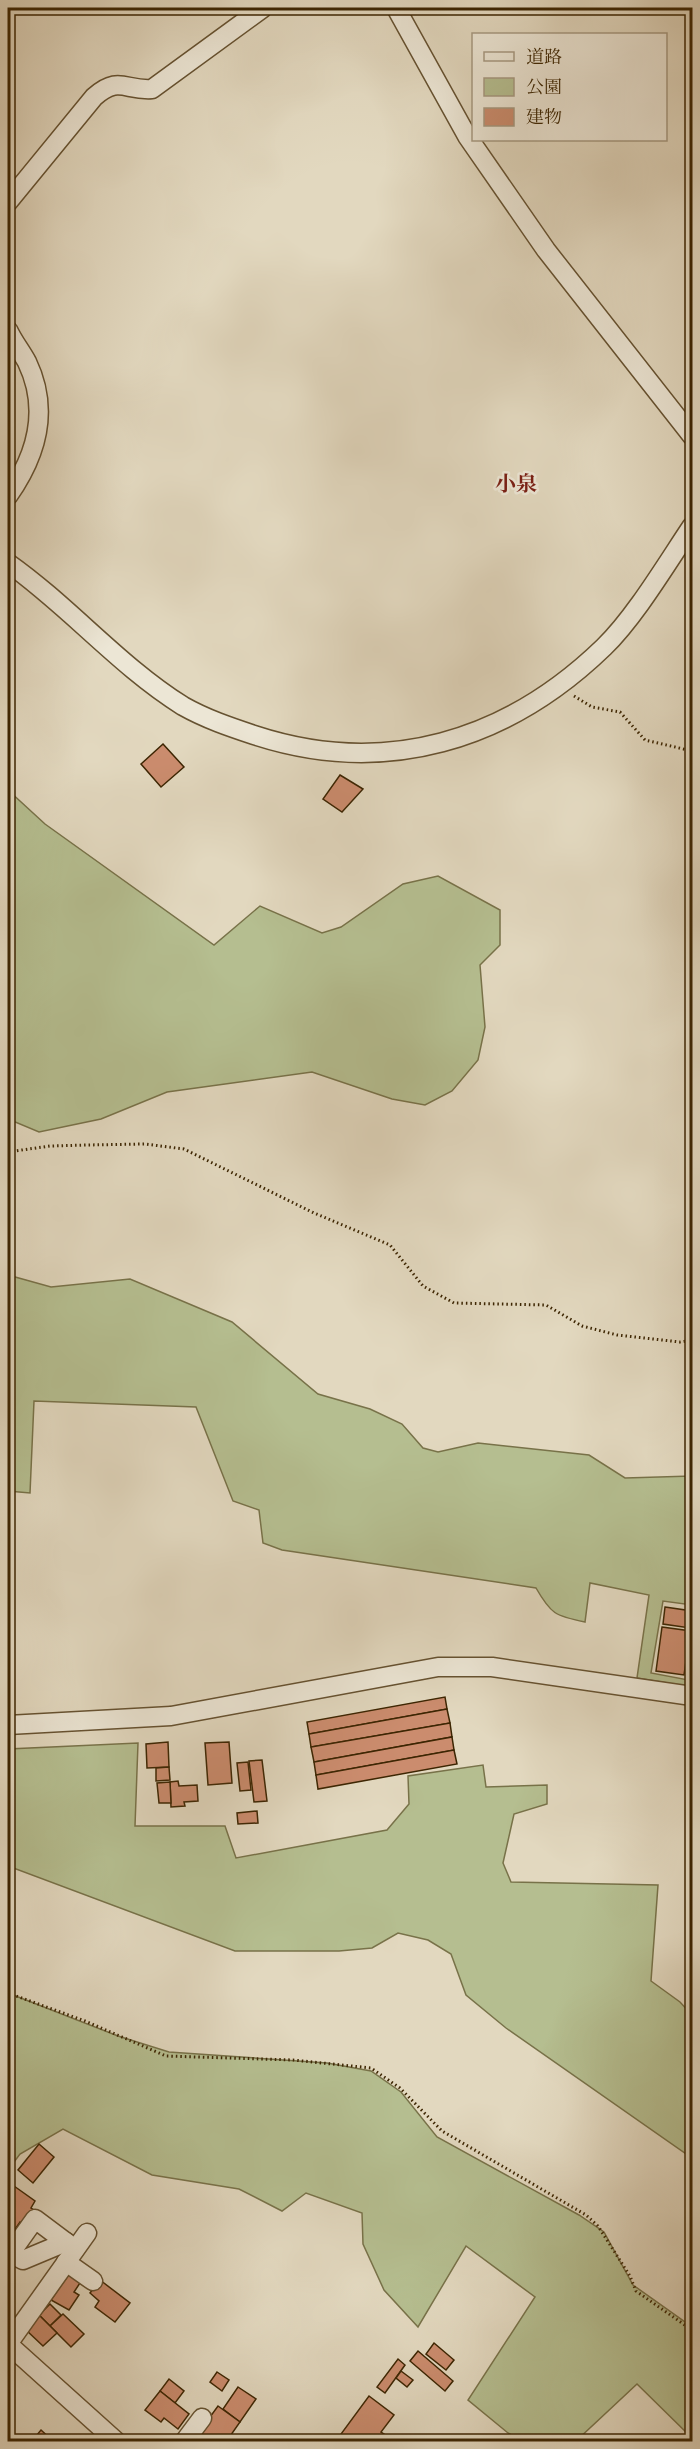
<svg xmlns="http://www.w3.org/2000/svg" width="700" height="2449" font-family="'IM FELL French Canon','Noto Serif JP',serif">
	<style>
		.green { fill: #b5be90; stroke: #787249; stroke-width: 1.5 }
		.building { fill: #cb8c6e; stroke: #3c2502; stroke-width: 1.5 }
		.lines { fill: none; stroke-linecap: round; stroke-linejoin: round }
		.minor-casing { stroke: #665231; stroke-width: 21 }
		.path { stroke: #3c2502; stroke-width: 3; stroke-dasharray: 1.5 3; stroke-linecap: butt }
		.minor { stroke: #ece6d5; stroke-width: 18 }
		.labels { text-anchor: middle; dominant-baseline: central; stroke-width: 5; stroke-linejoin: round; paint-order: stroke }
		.quarter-label { font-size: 21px; font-weight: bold; fill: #7a1f14; stroke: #ece6d5 }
	</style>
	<rect width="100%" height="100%" fill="#e2d8bf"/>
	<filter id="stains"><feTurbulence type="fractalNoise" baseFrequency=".00333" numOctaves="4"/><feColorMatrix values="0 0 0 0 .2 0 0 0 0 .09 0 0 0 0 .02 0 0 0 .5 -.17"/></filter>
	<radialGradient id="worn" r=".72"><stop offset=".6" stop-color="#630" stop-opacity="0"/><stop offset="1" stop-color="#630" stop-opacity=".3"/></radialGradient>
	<!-- green -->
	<g class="green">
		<polygon points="8,790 45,824 214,945 260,906 322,933 341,927 403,884 438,876 500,910 500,945 480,965 485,1027 478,1060 452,1091 425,1105 392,1099 312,1072 167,1092 101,1119 39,1132 8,1119"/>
		<path d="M8,1275L51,1287L130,1279L232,1322L318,1394L370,1409L402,1424L423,1448L438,1452L478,1443L589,1455L625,1478L692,1476V1605L663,1601L651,1673L688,1680L692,1661V1687L637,1678L649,1595L590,1583L585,1622C555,1616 551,1614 536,1588L282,1550L263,1543L259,1510L233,1501L196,1407L34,1401L30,1493L8,1491Z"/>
		<polygon points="138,1743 135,1826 225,1826 236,1858 387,1830 409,1804 408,1776 483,1765 486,1787 547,1785 547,1804 514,1814 503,1863 511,1882 658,1885 651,1981 680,2002 692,2015 692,2158 506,2028 466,1995 451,1954 428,1940 398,1933 372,1948 339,1951 235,1951 8,1866 8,1749"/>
		<polygon points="8,1993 118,2036 169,2052 327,2063 371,2071 401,2092 437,2137 579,2215 604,2232 633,2285 692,2327 692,2438 637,2384 576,2441 522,2441 508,2433 468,2400 535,2297 466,2246 418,2327 384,2290 363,2244 362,2213 306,2193 282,2211 239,2189 152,2175 63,2129 20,2154 8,2170"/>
	</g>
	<!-- building -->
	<g class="building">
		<polygon points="163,744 184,767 161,787 141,764"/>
		<polygon points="340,775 363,789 342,812 323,799"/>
		<polygon points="665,1607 692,1611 690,1628 663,1624"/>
		<polygon points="662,1627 691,1631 692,1655 687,1654 684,1675 656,1671"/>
		<polygon points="445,1697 447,1709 309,1734 307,1722"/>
		<polygon points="447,1709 450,1723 311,1747 309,1734"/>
		<polygon points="450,1723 452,1737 314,1762 311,1747"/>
		<polygon points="452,1737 454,1750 316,1775 314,1762"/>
		<polygon points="168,1742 169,1767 147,1768 146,1744"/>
		<polygon points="229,1742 232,1783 208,1785 205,1743"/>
		<polygon points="454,1750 457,1764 318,1789 316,1775"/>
		<polygon points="262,1760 267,1801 254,1802 249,1761"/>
		<polygon points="248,1762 251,1790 240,1791 237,1763"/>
		<polygon points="169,1767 170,1780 156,1781 156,1768"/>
		<polygon points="178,1781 179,1786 197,1785 198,1801 184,1802 185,1806 171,1807 170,1782"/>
		<polygon points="170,1782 171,1803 159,1803 157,1783"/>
		<polygon points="257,1811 258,1823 238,1824 237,1813"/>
		<polygon points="39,2144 54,2157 33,2183 18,2170"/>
		<polygon points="14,2186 35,2201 31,2208 34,2210 24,2225 20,2222 9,2238 8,2194"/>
		<polygon points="70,2272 82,2280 74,2292 79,2295 69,2310 51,2300"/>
		<polygon points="100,2280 130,2303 115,2322 95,2307 99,2301 90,2293"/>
		<polygon points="50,2304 61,2315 50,2326 39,2315"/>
		<polygon points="63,2314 84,2334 71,2347 50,2326"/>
		<polygon points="39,2315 57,2333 43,2346 25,2329"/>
		<polygon points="434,2343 454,2360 446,2370 426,2354"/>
		<polygon points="418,2351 453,2381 445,2391 410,2361"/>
		<polygon points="398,2359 405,2365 385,2393 377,2387"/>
		<polygon points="401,2371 413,2380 407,2387 396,2378"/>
		<polygon points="217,2372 229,2380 222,2391 210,2382"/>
		<polygon points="169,2379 184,2391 175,2403 160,2391"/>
		<polygon points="238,2387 256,2399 240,2422 223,2409"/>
		<polygon points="160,2391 189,2414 178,2429 164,2418 161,2422 145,2410"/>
		<polygon points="369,2396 394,2415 381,2432 387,2436 382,2442 351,2442 341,2434"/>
		<polygon points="218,2406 240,2422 226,2442 213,2442 199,2432"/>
		<polygon points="41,2430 54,2442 31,2442"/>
		<polygon points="202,2434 213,2442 196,2442"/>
	</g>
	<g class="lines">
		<!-- minor casing -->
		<g class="minor-casing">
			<g id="minor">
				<polyline points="396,8 467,136 546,250 692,436"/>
				<path d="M8,202L94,97C119,75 125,91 152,89L263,8"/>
				<path d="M8,330C13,341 21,351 27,362C50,410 37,455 8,496"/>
				<path d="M8,563C69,606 119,666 183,706C206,719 230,727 254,735C385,778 507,741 604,647C635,617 667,563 692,526"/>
				<polyline points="8,1725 171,1716 438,1667 492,1667 692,1696"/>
				<polyline points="8,2252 23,2260 66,2242"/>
				<polyline points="10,2254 35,2219 75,2249"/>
				<polyline points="66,2262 93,2281"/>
				<polyline points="8,2344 117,2442"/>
				<polyline points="8,2344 87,2233"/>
				<polyline points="184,2442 202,2418"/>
			</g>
		</g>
		<!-- path -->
		<g class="path">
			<polyline points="574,696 592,707 620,712 645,740 692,751"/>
			<polyline points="8,1152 50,1146 87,1145 145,1144 184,1149 314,1213 390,1245 423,1286 454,1303 546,1305 582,1326 617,1335 680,1342 692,1340"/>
			<polyline points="8,1993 85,2021 166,2056 293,2060 371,2068 400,2088 442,2131 586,2215 598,2226 630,2276 636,2291 692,2330"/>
		</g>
		<!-- minor -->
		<use href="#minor" class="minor"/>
	</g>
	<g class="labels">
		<!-- quarter labels -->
		<g class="quarter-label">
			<text x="516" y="484">小泉</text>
		</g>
	</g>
	<!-- margin -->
	<rect width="700" height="2449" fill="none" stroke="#e2d8bf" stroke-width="30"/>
	<rect x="9" y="9" width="682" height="2431" fill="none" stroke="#3c2502" stroke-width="3"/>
	<rect x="15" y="15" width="670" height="2419" fill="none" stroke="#3c2502" stroke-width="1.5"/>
	<!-- legend -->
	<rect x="472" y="33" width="195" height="108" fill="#ece6d5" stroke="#a69981" stroke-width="1.5"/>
	<rect x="484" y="52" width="30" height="9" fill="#ece6d5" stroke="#a69981" stroke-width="1.5"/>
	<text x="526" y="63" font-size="18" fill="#3c2502">道路</text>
	<rect x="484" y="78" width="30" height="18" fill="#b5be90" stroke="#a69981" stroke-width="1.5"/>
	<text x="526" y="93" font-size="18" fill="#3c2502">公園</text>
	<rect x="484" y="108" width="30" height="18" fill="#cb8c6e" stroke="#a69981" stroke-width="1.5"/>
	<text x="526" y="123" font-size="18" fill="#3c2502">建物</text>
	<rect width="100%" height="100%" filter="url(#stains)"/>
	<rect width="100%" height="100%" fill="url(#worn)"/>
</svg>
